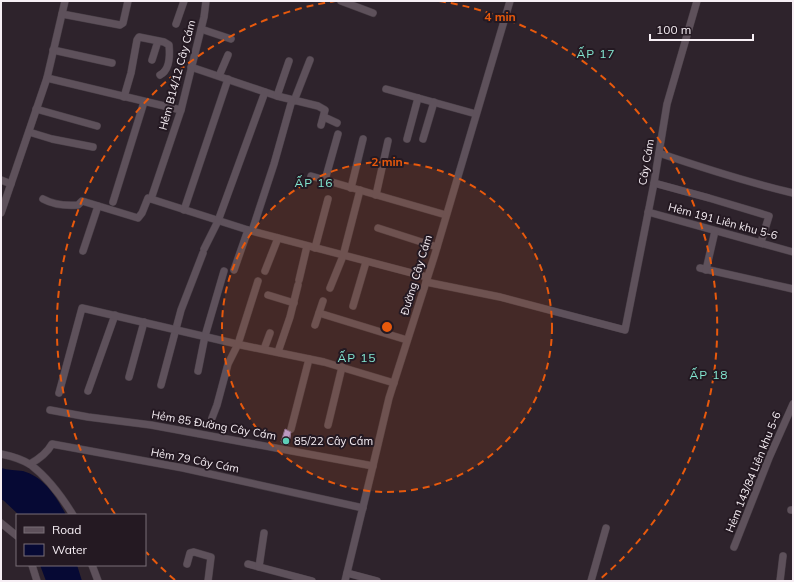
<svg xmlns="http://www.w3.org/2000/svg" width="794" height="582" font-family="Mulish,sans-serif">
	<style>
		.water { fill: #060934 }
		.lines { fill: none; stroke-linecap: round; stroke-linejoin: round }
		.street-casing { stroke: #483e46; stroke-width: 8 }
		.street { stroke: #5e515b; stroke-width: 7 }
		.wall { fill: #9d8bbb }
		.shaded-wall { fill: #807199 }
		.building { fill: #b7a2da; stroke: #807199 }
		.ring { fill: none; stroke: #e8590c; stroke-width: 2; stroke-dasharray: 7 5 }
		.poi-dot { fill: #5eceb7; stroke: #241922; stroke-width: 1.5 }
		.labels { text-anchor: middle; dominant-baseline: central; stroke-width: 4; stroke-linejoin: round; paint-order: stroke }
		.street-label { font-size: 11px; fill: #f7eff5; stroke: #241922 }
		.poi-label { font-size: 11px; fill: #f7eff5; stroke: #241922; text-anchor: start }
		.neighbourhood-label { font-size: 12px; letter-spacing: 1px; fill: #83e7d1; stroke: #241922 }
		.centre { fill: #e8590c; stroke: #241922; stroke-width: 2 }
		.ring-label { font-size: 12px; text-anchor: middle; font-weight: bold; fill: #e8590c; stroke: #241922; stroke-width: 4; stroke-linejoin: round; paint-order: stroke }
	</style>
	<rect width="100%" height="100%" fill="#2e232c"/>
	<!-- water -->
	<g class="water">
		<path d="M1,468C8,470 16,470 23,471C44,477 57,497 66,515H19L3,500H1Z"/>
		<polygon points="40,565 77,565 82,581 46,581"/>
	</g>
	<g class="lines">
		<!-- street casing -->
		<g class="street-casing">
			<g id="street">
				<polyline points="341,1 373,13"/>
				<polyline points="62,14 120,25 123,23 128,1"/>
				<polyline points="176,24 184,1"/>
				<polyline points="201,29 231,39"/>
				<polyline points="53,50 112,63"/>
				<polyline points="152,60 158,41"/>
				<polyline points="191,67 277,96 318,106 325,110 321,125"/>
				<polyline points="219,76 228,55"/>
				<polyline points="47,78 181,110"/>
				<polyline points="386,89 476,114"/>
				<polyline points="277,96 289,61"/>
				<path d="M124,97L131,73L137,40L139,37L164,42L169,45C170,55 170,70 160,75"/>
				<polyline points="294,101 310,60"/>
				<polyline points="36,109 97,126"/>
				<polyline points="324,117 337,123"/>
				<polyline points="29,132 52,139 93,147"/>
				<polyline points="407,139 418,98"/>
				<polyline points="423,139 434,102"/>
				<path d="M659,153C703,168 747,182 793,193"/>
				<polyline points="311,176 446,215"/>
				<polyline points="1,180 11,184"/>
				<polyline points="325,180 338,134"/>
				<polyline points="654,183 709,198 769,216 761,242"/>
				<polyline points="351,188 363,139"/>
				<polyline points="376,195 388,141"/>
				<path d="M43,199C54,205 65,206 78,205L82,201L138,218L142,213L148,198L151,199L248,230L427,277"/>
				<polyline points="151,199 181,110 204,17 206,1"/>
				<polyline points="113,202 144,102"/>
				<polyline points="184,210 228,79"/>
				<polyline points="648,212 793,252"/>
				<polyline points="1,213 47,78 65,1"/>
				<polyline points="378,228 437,247"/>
				<polyline points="252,231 274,164 292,100"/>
				<polyline points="315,248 328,199"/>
				<polyline points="204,249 218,221 265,92"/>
				<polyline points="83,251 98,206"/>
				<polyline points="700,268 793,289"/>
				<polyline points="234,270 248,230"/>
				<polyline points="706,270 715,231"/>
				<polyline points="265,271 278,238"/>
				<polyline points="299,280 307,246"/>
				<polyline points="426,282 500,297 625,330 654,183 667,104 697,1"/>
				<polyline points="330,288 343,256 360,190"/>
				<polyline points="268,295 294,303"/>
				<polyline points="353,306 366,262"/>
				<polyline points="319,313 407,340"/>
				<polyline points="315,325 323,301"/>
				<polyline points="264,349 270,333"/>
				<polyline points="278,352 290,317 298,285"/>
				<polyline points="198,371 205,336 224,271"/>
				<polyline points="129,377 144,322"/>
				<polyline points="161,385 181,310 203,253"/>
				<polyline points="88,391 115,315"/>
				<polyline points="59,393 82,308 241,345 324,362 394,383"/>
				<polyline points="50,410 88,417 151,425 373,466"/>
				<polyline points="212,418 217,405 228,364 238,344 258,281"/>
				<polyline points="328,425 342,367"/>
				<polyline points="291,429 309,359"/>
				<path d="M1,454C11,456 22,459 31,465C48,478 62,497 73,515"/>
				<path d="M30,464C39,459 47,453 52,444L183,468L363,508"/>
				<polyline points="791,510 793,510"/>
				<polyline points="1,523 17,536"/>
				<polyline points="734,547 769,458 793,404"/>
				<polyline points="187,564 190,553 194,552 211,557 208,581"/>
				<polyline points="248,564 312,581"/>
				<polyline points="32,565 37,581"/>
				<polyline points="92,565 98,581"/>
				<polyline points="259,567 264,533"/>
				<polyline points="347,573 377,581"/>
				<polyline points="345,581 371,474 389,398 435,254 510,1"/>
				<polyline points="591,581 606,528"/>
				<polyline points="780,581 783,556"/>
			</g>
		</g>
		<!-- street -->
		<use href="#street" class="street"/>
	</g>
	<!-- wall -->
	<polygon class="wall" points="291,434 289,445 282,444 281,442"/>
	<!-- shaded-wall -->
	<polygon class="shaded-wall" points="291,432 291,434 289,445 288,443"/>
	<!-- building -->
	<polygon class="building" points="285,429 291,432 288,443 281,442"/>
	<!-- distance rings -->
	<circle cx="387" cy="327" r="165" fill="#e8590c" fill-opacity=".12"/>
	<g class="ring">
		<circle cx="387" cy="327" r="165"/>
		<path d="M175 580A330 330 0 0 1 146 552M115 514A330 330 0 0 1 335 1M439 1A330 330 0 0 1 599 580"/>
	</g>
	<!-- markers -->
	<circle class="poi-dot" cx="286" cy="441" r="4"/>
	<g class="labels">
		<!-- street labels -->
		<g class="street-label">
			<text transform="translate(177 75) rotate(-75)">Hẻm B14/12 Cây Cám</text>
			<text transform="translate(646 162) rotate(-80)">Cây Cám</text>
			<text transform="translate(723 221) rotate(15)">Hẻm 191 Liên khu 5-6</text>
			<text transform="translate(416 275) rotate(-73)">Đường Cây Cám</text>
			<text transform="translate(214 425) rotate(10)">Hẻm 85 Đường Cây Cám</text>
			<text transform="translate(195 460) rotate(11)">Hẻm 79 Cây Cám</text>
			<text transform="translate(753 472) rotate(-68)">Hẻm 143/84 Liên khu 5-6</text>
		</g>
		<!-- poi labels -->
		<g class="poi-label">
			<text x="294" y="441">85/22 Cây Cám</text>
		</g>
		<!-- neighbourhood labels -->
		<g class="neighbourhood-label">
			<text x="596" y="53">ẤP 17</text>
			<text x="314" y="182">ẤP 16</text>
			<text x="357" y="357">ẤP 15</text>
			<text x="709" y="374">ẤP 18</text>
		</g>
	</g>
	<circle cx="387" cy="327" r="6" class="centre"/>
	<g class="ring-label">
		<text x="500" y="21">4 min</text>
		<text x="387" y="166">2 min</text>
	</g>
	<!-- border -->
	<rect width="794" height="582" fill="none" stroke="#f7eff5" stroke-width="4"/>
	<!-- legend -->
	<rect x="16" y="514" width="130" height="52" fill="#241922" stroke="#786f76"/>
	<rect x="24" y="527" width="20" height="6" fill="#5e515b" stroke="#786f76"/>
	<text x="52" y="534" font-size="12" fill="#f7eff5">Road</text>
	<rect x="24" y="544" width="20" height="12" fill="#060934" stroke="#786f76"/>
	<text x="52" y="554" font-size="12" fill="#f7eff5">Water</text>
	<!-- scale -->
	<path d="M650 34v6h103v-6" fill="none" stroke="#f7eff5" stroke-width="2"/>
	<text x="656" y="34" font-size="12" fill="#f7eff5" stroke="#241922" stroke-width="3" paint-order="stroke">100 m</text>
</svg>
